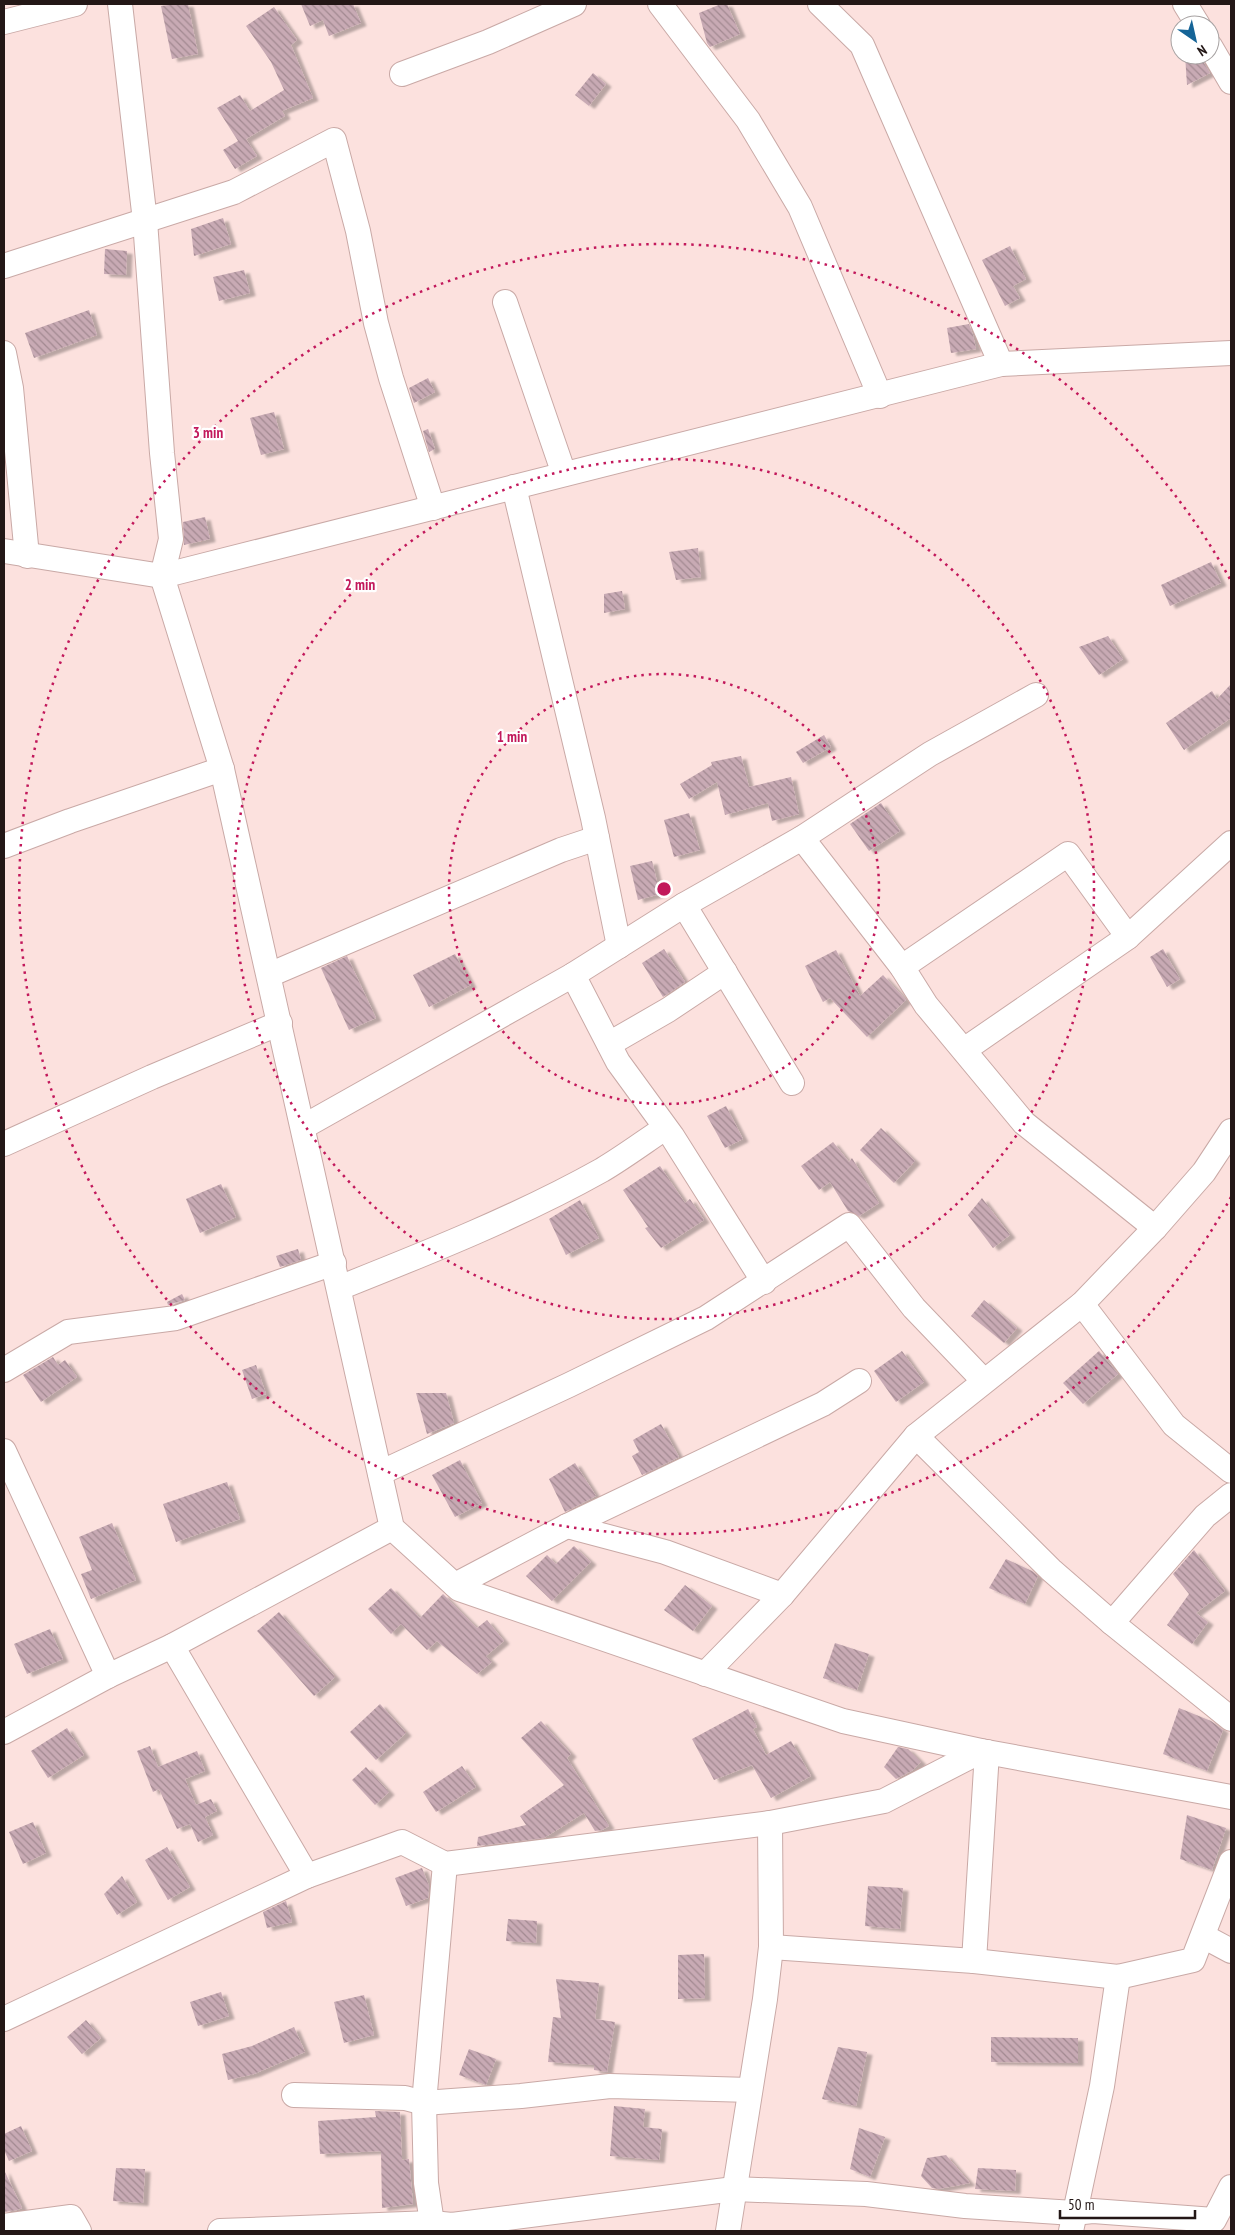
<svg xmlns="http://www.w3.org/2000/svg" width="1235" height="2235" font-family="'PT Sans Narrow',sans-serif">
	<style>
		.building { fill: url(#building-back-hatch); filter: url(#shadow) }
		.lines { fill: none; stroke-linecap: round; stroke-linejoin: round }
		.minor-casing { stroke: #c9a9a6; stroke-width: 26 }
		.minor { stroke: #fff; stroke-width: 24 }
		.ring { fill: none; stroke: #c2185b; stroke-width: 2.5; stroke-dasharray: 2.5 5 }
		.centre { fill: #c2185b; stroke: #fff; stroke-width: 2.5 }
		.ring-label { font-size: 15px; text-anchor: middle; font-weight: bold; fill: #c2185b; stroke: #fff; stroke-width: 4.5; stroke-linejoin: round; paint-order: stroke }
	</style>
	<defs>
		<pattern id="building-back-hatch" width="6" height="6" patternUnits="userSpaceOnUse" patternTransform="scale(1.25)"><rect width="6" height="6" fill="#c8aab4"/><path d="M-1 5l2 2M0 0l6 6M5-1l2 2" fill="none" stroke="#a28991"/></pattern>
		<filter id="shadow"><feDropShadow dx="5.5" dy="3" stdDeviation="1" flood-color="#0004"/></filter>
	</defs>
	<rect width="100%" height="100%" fill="#fce1de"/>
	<!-- building -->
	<g class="building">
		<polygon points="175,4 188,4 198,54 172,59 161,6"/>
		<polygon points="301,4 353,4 361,23 329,36 323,20 310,26"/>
		<polygon points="721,4 727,4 740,34 710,47 707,43 699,13"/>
		<polygon points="274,7 297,40 291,45 313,98 282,111 285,116 246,139 257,156 235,169 223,150 238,141 217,108 240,95 250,111 284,90 271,62 246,26"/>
		<polygon points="1185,55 1199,55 1210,73 1187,85"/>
		<polygon points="593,73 606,84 589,106 575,95"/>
		<polygon points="223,218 231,244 194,256 191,229"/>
		<polygon points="1010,246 1026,279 1013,286 1020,298 1005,306 982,260"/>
		<polygon points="105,249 127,251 126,275 104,274"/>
		<polygon points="244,270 250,293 219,301 213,277"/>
		<polygon points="89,310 97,335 34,358 25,333"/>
		<polygon points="969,324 973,335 976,349 951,353 947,328"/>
		<polygon points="428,378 435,392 414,403 409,388"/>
		<polygon points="274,412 284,449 261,455 250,418"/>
		<polygon points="428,429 435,449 429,452 423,431"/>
		<polygon points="205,517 210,539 184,545 183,522"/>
		<polygon points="698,548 701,577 676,580 669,552"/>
		<polygon points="1211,562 1221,583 1170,606 1161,585"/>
		<polygon points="622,591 625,609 604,613 604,594"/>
		<polygon points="1108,636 1123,659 1099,675 1079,647"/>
		<polygon points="1231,684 1231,718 1184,750 1166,723 1212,691 1217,699"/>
		<polygon points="824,735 831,747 803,763 796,752"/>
		<polygon points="741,756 749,787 791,777 799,814 772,821 768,803 725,815 717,782 689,799 680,784 712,765 711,762"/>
		<polygon points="881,803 900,831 869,851 850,824"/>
		<polygon points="689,813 700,850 674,857 664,820"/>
		<polygon points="652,861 660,894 638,900 630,866"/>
		<polygon points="664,949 685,982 663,997 642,963"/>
		<polygon points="1163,949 1180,979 1167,987 1150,957"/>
		<polygon points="836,950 860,996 883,975 906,1000 867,1037 830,998 823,1002 805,966"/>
		<polygon points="455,954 471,985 429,1007 413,975"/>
		<polygon points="347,956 376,1018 349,1030 321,968"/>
		<polygon points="726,1106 743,1139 725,1148 707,1116"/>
		<polygon points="881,1128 915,1161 894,1183 860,1150"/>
		<polygon points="833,1142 849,1162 852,1158 879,1203 859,1216 848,1211 830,1182 819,1190 801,1166"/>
		<polygon points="660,1166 685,1203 690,1199 704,1220 661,1248 645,1228 648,1227 623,1190"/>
		<polygon points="221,1184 236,1217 200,1233 186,1199"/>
		<polygon points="982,1198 1010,1235 993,1248 968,1215"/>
		<polygon points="580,1200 599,1238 566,1255 549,1219"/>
		<polygon points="298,1249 301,1260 280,1267 276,1256"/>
		<polygon points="182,1294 185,1300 168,1305 167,1302"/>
		<polygon points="984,1300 1017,1328 1004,1343 971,1316"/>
		<polygon points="902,1351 924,1382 896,1402 874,1371"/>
		<polygon points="1099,1351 1118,1374 1083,1404 1063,1383"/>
		<polygon points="53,1357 58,1365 65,1360 77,1377 41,1402 23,1375"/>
		<polygon points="256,1365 266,1394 252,1399 242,1370"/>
		<polygon points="416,1393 446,1393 454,1423 427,1434"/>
		<polygon points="661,1424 679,1457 642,1475 632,1456 639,1452 633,1440"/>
		<polygon points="460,1460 482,1503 455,1517 432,1475"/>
		<polygon points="575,1463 596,1496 565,1512 549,1479"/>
		<polygon points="227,1482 240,1519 176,1542 163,1504"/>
		<polygon points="112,1523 136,1580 91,1599 81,1574 92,1570 79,1537"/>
		<polygon points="574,1546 591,1562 552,1601 526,1576 547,1555 556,1564"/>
		<polygon points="1194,1550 1225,1591 1196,1613 1208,1622 1192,1644 1167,1625 1189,1594 1173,1574"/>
		<polygon points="1006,1559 1032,1571 1038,1576 1025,1604 989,1588"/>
		<polygon points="685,1585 712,1606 693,1631 664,1610"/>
		<polygon points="391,1588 420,1618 443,1594 477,1628 487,1620 504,1641 486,1656 492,1662 477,1674 437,1641 427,1650 401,1624 391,1634 368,1609"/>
		<polygon points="279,1612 335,1677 314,1696 257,1631"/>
		<polygon points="50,1629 63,1659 27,1674 14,1644"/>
		<polygon points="835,1643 869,1654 857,1690 823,1678"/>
		<polygon points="380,1704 406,1733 376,1760 350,1732"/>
		<polygon points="1179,1708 1211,1721 1223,1730 1207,1771 1163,1754"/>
		<polygon points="748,1709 757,1727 753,1729 766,1755 791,1741 811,1776 771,1798 752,1765 714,1780 692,1739"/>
		<polygon points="541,1721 571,1754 567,1758 609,1826 602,1830 595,1831 584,1813 544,1838 477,1846 478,1837 526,1825 520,1816 564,1785 521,1738"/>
		<polygon points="67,1728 84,1755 48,1778 31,1751"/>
		<polygon points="150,1746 158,1767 197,1751 205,1771 185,1779 196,1805 211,1799 217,1811 205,1817 213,1835 198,1842 190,1824 177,1829 159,1789 153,1792 137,1751"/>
		<polygon points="898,1747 908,1749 921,1762 913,1770 896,1779 884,1767"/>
		<polygon points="462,1766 476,1787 436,1812 423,1792"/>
		<polygon points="366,1767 389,1792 375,1805 352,1780"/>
		<polygon points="1187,1815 1226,1828 1212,1870 1180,1859"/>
		<polygon points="33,1822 46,1853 23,1864 9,1832"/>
		<polygon points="167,1847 190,1887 168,1900 145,1860"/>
		<polygon points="422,1868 429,1886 428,1898 406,1906 395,1878"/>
		<polygon points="122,1876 137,1902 117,1915 104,1894"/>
		<polygon points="868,1886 903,1888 900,1929 865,1926"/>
		<polygon points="286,1901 292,1922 267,1928 263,1912"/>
		<polygon points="508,1919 537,1921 536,1943 506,1941"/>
		<polygon points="704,1954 705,1998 678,1999 678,1955"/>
		<polygon points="556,1979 599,1983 595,2019 615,2022 607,2072 594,2070 594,2065 548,2062 553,2017 561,2018"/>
		<polygon points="221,1992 229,2016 198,2026 190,2002"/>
		<polygon points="364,1995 374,2035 344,2043 334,2002"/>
		<polygon points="86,2020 101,2038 82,2054 67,2037"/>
		<polygon points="294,2027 305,2052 254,2074 228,2080 222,2054 252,2046"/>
		<polygon points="991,2037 1078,2038 1078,2063 991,2062"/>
		<polygon points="838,2047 867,2052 856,2106 822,2099"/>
		<polygon points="469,2049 496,2059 486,2085 459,2075"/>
		<polygon points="614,2106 645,2109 643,2127 662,2129 659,2160 610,2156"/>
		<polygon points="375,2111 400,2112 402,2160 409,2159 413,2204 382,2208 381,2151 320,2154 318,2121 376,2117"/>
		<polygon points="21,2126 32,2151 9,2161 4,2150 4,2134"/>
		<polygon points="859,2128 885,2137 870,2177 850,2169"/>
		<polygon points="946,2155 970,2183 939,2189 932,2188 921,2176 927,2158"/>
		<polygon points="116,2168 145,2169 143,2203 113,2201"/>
		<polygon points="978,2168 1016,2170 1015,2191 975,2189"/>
		<polygon points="4,2170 22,2208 17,2210 4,2212"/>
	</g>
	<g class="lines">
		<!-- minor casing -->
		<g class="minor-casing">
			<g id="minor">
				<polyline points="120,4 145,221 162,453 171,539 162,576 222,769 392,1528 459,1589 843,1721 981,1751 1231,1797"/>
				<polyline points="660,4 748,120 800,207 880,396"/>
				<polyline points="820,4 862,45 1001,364"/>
				<polyline points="1185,4 1198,25"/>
				<polyline points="4,22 75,4"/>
				<polyline points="1210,46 1231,82"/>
				<polyline points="402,74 488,42 574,4"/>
				<polyline points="4,266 234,192 334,140 358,231 376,323 391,378 433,508"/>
				<polyline points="505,302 564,474"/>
				<polyline points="4,353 11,388 27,556"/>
				<polyline points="514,487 593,818 619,946"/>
				<polyline points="4,551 162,576 1001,364 1231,353"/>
				<polyline points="802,838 902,967 926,1005 1024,1123 1155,1228"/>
				<polyline points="4,846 70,821 222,769"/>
				<polyline points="684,905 792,1083"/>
				<polyline points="902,967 1068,854 1128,937"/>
				<polyline points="269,975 561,850 597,838"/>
				<polyline points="573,975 618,1062 672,1136 764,1282"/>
				<polyline points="609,1044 668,1010 725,972"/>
				<polyline points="964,1050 1128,937 1231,843"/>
				<polyline points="303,1127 573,975 684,905 802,838 930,754 1036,695"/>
				<polyline points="4,1144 152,1077 280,1023"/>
				<path d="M339,1288C427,1253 520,1216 602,1170C624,1157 644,1142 665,1128"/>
				<polyline points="1082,1304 1174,1425 1231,1471"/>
				<polyline points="4,1370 68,1332 176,1318 334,1263"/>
				<polyline points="916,1436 1051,1570 1112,1623 1231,1719"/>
				<polyline points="4,1451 108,1676"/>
				<polyline points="380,1473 569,1385 706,1318 849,1225 914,1308 984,1381"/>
				<polyline points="567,1526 665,1552 782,1595"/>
				<polyline points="455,1585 567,1526 823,1404 859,1381"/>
				<polyline points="1112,1623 1205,1516 1231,1495"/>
				<polyline points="172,1646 307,1876"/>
				<polyline points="705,1674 782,1595 916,1436 1082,1304 1155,1228 1204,1172 1231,1131"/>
				<polyline points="4,1732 108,1676 172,1646 392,1528"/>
				<polyline points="1203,1936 1231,1951"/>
				<polyline points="771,1947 974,1961 1118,1977 1193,1960 1231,1862"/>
				<polyline points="974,1961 987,1752"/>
				<polyline points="4,2019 307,1876 402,1842 445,1864 770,1823 884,1801 981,1751"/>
				<polyline points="294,2095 405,2098 424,2103 521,2096 610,2086 750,2090"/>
				<polyline points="432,2223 426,2183 424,2103 445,1864"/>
				<polyline points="4,2226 71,2217 79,2231"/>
				<polyline points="220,2231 432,2223 452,2225 734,2189 866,2194 965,2206 1074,2213 1093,2211 1214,2220 1231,2187"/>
				<polyline points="728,2231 765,1999 771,1947 770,1823"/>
				<polyline points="1071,2231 1102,2086 1118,1977"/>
			</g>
		</g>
		<!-- minor -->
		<use href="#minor" class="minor"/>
	</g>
	<!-- distance rings -->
	<g class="ring">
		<circle cx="664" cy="889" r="215"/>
		<circle cx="664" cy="889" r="430"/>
		<path d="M1231 1197A645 645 0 1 1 1231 581"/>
	</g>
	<circle cx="664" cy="889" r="8" class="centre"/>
	<g class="ring-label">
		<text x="208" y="438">3 min</text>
		<text x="360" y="590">2 min</text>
		<text x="512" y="742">1 min</text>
	</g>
	<!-- border -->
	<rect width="1235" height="2235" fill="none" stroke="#231716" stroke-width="10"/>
	<!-- north arrow -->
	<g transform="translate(1195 40) rotate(146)"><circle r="24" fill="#ffffff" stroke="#a7a2a2"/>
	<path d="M0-4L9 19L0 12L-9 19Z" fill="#156497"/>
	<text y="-8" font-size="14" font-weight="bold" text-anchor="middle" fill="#231716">N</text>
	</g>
	<!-- scale -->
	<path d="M1060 2210v8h135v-8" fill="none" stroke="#231716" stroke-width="2.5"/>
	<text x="1068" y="2210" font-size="15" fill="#231716" stroke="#ffffff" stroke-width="4" paint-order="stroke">50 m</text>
</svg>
